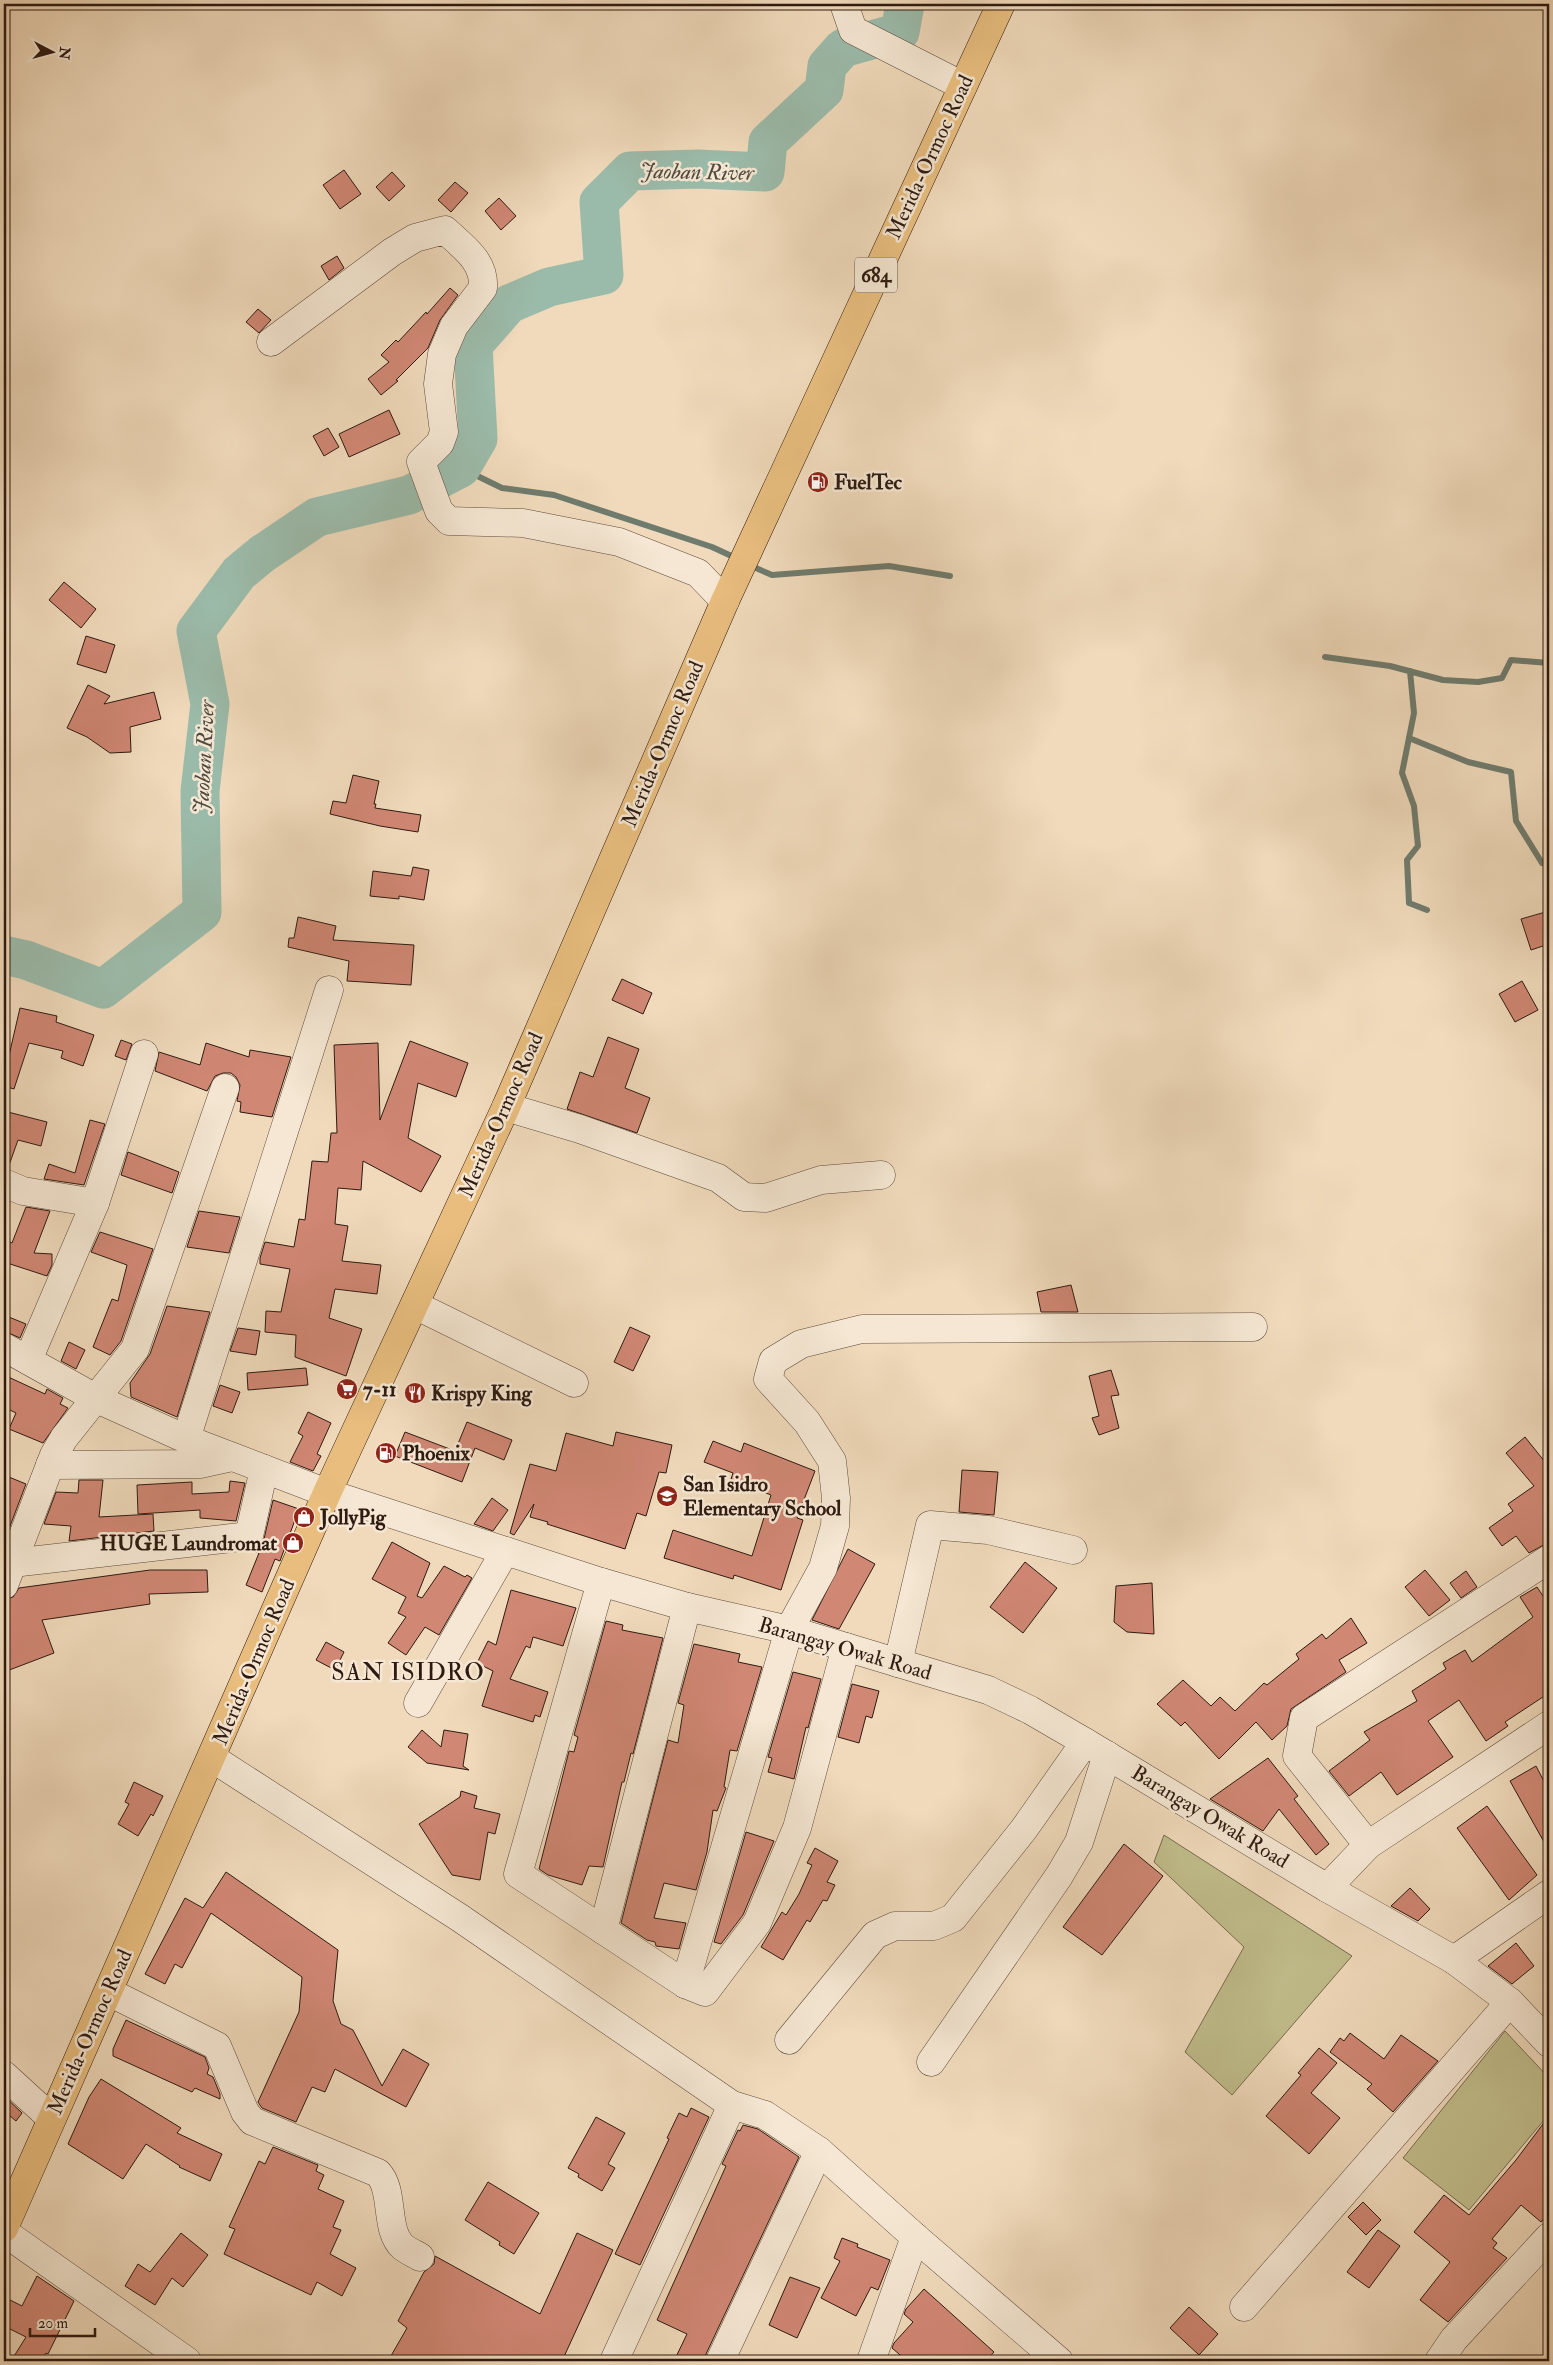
<svg xmlns="http://www.w3.org/2000/svg" width="1553" height="2365" font-family="'IM FELL Double Pica',serif">
	<style>
		.green { fill: #c0bd8b; stroke: #776c4e }
		.lines { fill: none; stroke-linecap: round; stroke-linejoin: round }
		.stream { stroke: #6f7b6d; stroke-width: 6 }
		.river { stroke: #9bbbaa; stroke-width: 39 }
		.building { fill: #d08774; stroke: #2e1a11 }
		.minor-casing { stroke: #5e4a3c; stroke-width: 29 }
		.highway-casing { stroke: #2e1a11; stroke-width: 29 }
		.minor { stroke: #f5e7d3; stroke-width: 28 }
		.highway { stroke: #e8bd7e; stroke-width: 28 }
		.labels { text-anchor: middle; dominant-baseline: central; stroke-width: 5; stroke-linejoin: round; paint-order: stroke }
		.shield { fill: #f5e7d3; stroke: #6a584b; stroke-width: 1 }
		.shield-label { font-size: 20px; font-weight: bold; fill: #2e1a11 }
		.street-label { font-size: 21px; fill: #2e1a11; stroke: #f5e7d3 }
		.poi-label { font-size: 21px; font-weight: bold; fill: #2e1a11; stroke: #f5e7d3; text-anchor: start }
		.water-label { font-size: 22px; font-style: italic; fill: #4f4a3f; stroke: #f5e7d3 }
		.quarter-label { font-size: 24px; letter-spacing: 1px; fill: #2e1a11; stroke: #f5e7d3 }
	</style>
	<rect width="100%" height="100%" fill="#f0dabb"/>
	<filter id="stains"><feTurbulence type="fractalNoise" baseFrequency=".004" numOctaves="4"/><feColorMatrix values="0 0 0 0 .2 0 0 0 0 .09 0 0 0 0 .02 0 0 0 .5 -.17"/></filter>
	<radialGradient id="worn" r=".72"><stop offset=".6" stop-color="#630" stop-opacity="0"/><stop offset="1" stop-color="#630" stop-opacity=".3"/></radialGradient>
	<!-- green -->
	<g class="green">
		<polygon points="1164,1835 1352,1956 1232,2095 1185,2052 1244,1947 1154,1862"/>
		<polygon points="1505,2031 1549,2078 1549,2114 1469,2210 1403,2158"/>
	</g>
	<g class="lines">
		<!-- stream -->
		<g class="stream">
			<polyline points="461,468 502,488 554,495 712,547 738,559"/>
			<polyline points="749,565 772,575 889,566 950,576"/>
			<polyline points="1325,657 1390,666 1443,680 1478,682 1502,678 1511,660 1549,663"/>
			<polyline points="1410,671 1414,713 1409,738 1468,762 1511,772 1516,821 1542,863"/>
			<polyline points="1409,738 1402,773 1414,806 1418,846 1407,860 1409,903 1427,910"/>
		</g>
		<!-- river -->
		<polyline class="river" points="4,955 26,960 103,989 202,912 200,791 210,704 196,631 239,573 262,554 317,517 409,495 461,468 478,439 473,345 509,304 549,287 604,275 599,202 630,171 698,169 765,172 768,142 824,90 827,66 843,48 900,32 905,4"/>
	</g>
	<!-- building -->
	<g class="building">
		<polygon points="344,170 361,194 340,209 323,185"/>
		<polygon points="392,172 405,186 389,201 376,187"/>
		<polygon points="455,182 468,193 451,212 438,200"/>
		<polygon points="499,198 516,216 501,230 485,211"/>
		<polygon points="337,256 344,268 329,280 321,266"/>
		<polygon points="450,288 458,295 440,320 428,348 396,380 398,381 381,395 368,379 389,362 381,355 396,340 398,342 426,312 427,314"/>
		<polygon points="258,309 271,320 259,333 246,322"/>
		<polygon points="389,410 400,434 349,457 339,434"/>
		<polygon points="328,428 339,447 324,456 313,436"/>
		<polygon points="64,582 96,609 81,628 49,600"/>
		<polygon points="86,636 115,645 106,673 77,664"/>
		<polygon points="88,685 110,696 104,704 154,692 161,719 130,727 131,752 110,753 87,737 67,728"/>
		<polygon points="353,775 379,781 374,804 376,804 375,808 421,815 418,832 380,826 330,814 333,801 346,803"/>
		<polygon points="413,867 429,870 424,900 399,896 399,899 370,896 373,871 411,876"/>
		<polygon points="1549,911 1549,944 1531,950 1521,919"/>
		<polygon points="298,917 336,926 333,940 414,945 411,985 347,981 349,961 288,947 289,938 294,938"/>
		<polygon points="622,979 652,993 643,1014 612,1000"/>
		<polygon points="1522,981 1538,1010 1515,1022 1499,994"/>
		<polygon points="20,1008 57,1016 56,1022 94,1035 83,1066 61,1058 63,1051 29,1043 14,1089 4,1086 4,1077"/>
		<polygon points="608,1037 639,1049 625,1088 650,1098 637,1133 567,1109 580,1072 593,1077"/>
		<polygon points="121,1040 132,1044 126,1060 115,1056"/>
		<polygon points="410,1041 468,1063 456,1097 418,1083 408,1138 441,1156 421,1192 363,1161 361,1190 338,1188 335,1224 348,1226 342,1261 381,1265 377,1294 335,1289 329,1318 362,1329 346,1376 295,1357 296,1335 265,1332 266,1311 281,1312 290,1269 260,1264 260,1258 265,1242 294,1247 299,1219 305,1220 312,1161 328,1162 331,1133 337,1133 334,1045 378,1043 380,1120"/>
		<polygon points="206,1043 249,1057 250,1050 291,1057 272,1117 240,1112 241,1102 237,1101 240,1085 236,1077 231,1073 223,1073 215,1076 207,1091 155,1071 159,1052 200,1065"/>
		<polygon points="4,1111 47,1122 41,1146 18,1140 8,1168 4,1168"/>
		<polygon points="90,1120 105,1124 84,1185 44,1179 49,1164 75,1173"/>
		<polygon points="128,1152 179,1172 172,1193 121,1175"/>
		<polygon points="26,1207 50,1211 34,1253 52,1254 52,1265 47,1276 4,1262 4,1239 12,1243"/>
		<polygon points="199,1211 240,1217 229,1253 187,1247"/>
		<polygon points="100,1232 153,1249 121,1341 110,1355 93,1347 112,1299 118,1301 127,1265 91,1252"/>
		<polygon points="1071,1285 1078,1312 1041,1312 1037,1292"/>
		<polygon points="167,1306 210,1312 177,1417 131,1397 130,1383 150,1354"/>
		<polygon points="4,1315 26,1324 20,1338 4,1331"/>
		<polygon points="630,1327 650,1336 633,1371 614,1362"/>
		<polygon points="238,1328 260,1331 256,1355 230,1351"/>
		<polygon points="69,1342 85,1350 76,1369 61,1361"/>
		<polygon points="306,1368 308,1385 248,1390 247,1373"/>
		<polygon points="1111,1370 1119,1395 1111,1396 1119,1428 1099,1435 1092,1418 1099,1416 1089,1376"/>
		<polygon points="4,1375 45,1394 47,1389 63,1398 60,1404 68,1408 43,1443 9,1429 16,1413 4,1407"/>
		<polygon points="220,1385 240,1392 232,1413 213,1406"/>
		<polygon points="308,1412 331,1423 317,1454 321,1456 313,1471 290,1462 303,1436 298,1433"/>
		<polygon points="467,1422 512,1440 504,1460 475,1448 462,1482 395,1456 405,1432 455,1451"/>
		<polygon points="616,1432 672,1445 666,1473 659,1472 646,1516 637,1513 625,1549 547,1524 548,1522 530,1517 534,1504 514,1535 510,1533 530,1464 556,1471 566,1433 613,1446"/>
		<polygon points="1525,1437 1549,1467 1549,1542 1529,1553 1516,1536 1502,1546 1489,1528 1513,1511 1508,1504 1534,1486 1506,1453"/>
		<polygon points="713,1441 741,1452 744,1443 815,1471 797,1518 803,1520 781,1590 734,1575 733,1579 664,1558 673,1530 752,1556 771,1495 731,1479 733,1473 704,1462"/>
		<polygon points="962,1470 998,1472 994,1515 959,1512"/>
		<polygon points="4,1475 26,1484 4,1542"/>
		<polygon points="79,1480 103,1480 99,1517 153,1514 154,1531 69,1541 71,1526 44,1524 56,1492 78,1493"/>
		<polygon points="230,1481 245,1483 236,1521 200,1518 200,1510 138,1514 137,1485 192,1482 192,1494 229,1492"/>
		<polygon points="492,1498 508,1510 493,1531 474,1524"/>
		<polygon points="273,1500 299,1509 280,1561 275,1559 262,1592 246,1585 259,1553 255,1552 256,1549 264,1539"/>
		<polygon points="392,1542 430,1563 417,1596 422,1598 444,1566 465,1577 467,1575 472,1578 439,1635 425,1627 406,1655 388,1643 406,1617 398,1613 406,1597 372,1579"/>
		<polygon points="848,1549 875,1564 839,1629 812,1620"/>
		<polygon points="1025,1562 1057,1588 1023,1633 990,1607"/>
		<polygon points="150,1570 207,1570 208,1592 149,1594 150,1604 42,1620 54,1653 4,1672 4,1600 13,1597 19,1588"/>
		<polygon points="1425,1570 1450,1600 1429,1616 1405,1587"/>
		<polygon points="1466,1571 1477,1587 1461,1598 1450,1583"/>
		<polygon points="1152,1583 1154,1634 1127,1632 1114,1622 1116,1586"/>
		<polygon points="1537,1587 1549,1605 1549,1693 1505,1722 1508,1726 1486,1741 1459,1700 1428,1721 1453,1757 1397,1795 1381,1772 1349,1796 1329,1771 1370,1740 1364,1732 1417,1701 1412,1691 1446,1669 1443,1663 1465,1650 1472,1662 1533,1617 1520,1597"/>
		<polygon points="511,1590 576,1608 563,1646 533,1637 530,1648 526,1646 510,1679 548,1692 540,1717 535,1715 533,1722 482,1706 493,1671 477,1663 488,1641 496,1645"/>
		<polygon points="1351,1618 1367,1643 1339,1660 1346,1672 1291,1709 1287,1726 1272,1740 1256,1722 1219,1759 1185,1722 1181,1726 1157,1704 1183,1680 1211,1706 1220,1697 1235,1711 1264,1683 1267,1685 1299,1659 1296,1654 1322,1634 1326,1639"/>
		<polygon points="606,1621 623,1625 622,1630 663,1638 633,1754 631,1753 624,1782 622,1782 603,1867 589,1866 582,1885 548,1875 539,1869 569,1751 574,1752 578,1737 574,1735"/>
		<polygon points="326,1642 344,1652 335,1670 316,1660"/>
		<polygon points="694,1644 740,1654 738,1662 762,1667 737,1751 730,1750 724,1787 726,1788 717,1811 713,1810 707,1852 696,1890 664,1883 654,1918 686,1923 679,1949 656,1946 655,1942 647,1940 621,1923 668,1740 678,1743 684,1705 678,1703"/>
		<polygon points="793,1672 821,1679 808,1728 806,1727 794,1779 768,1772 772,1758 768,1757"/>
		<polygon points="852,1684 879,1691 872,1718 866,1716 859,1743 838,1737"/>
		<polygon points="422,1730 441,1747 444,1730 468,1734 463,1766 469,1770 427,1763 408,1747"/>
		<polygon points="1268,1758 1298,1796 1294,1799 1329,1844 1316,1855 1279,1809 1263,1831 1210,1799"/>
		<polygon points="1536,1766 1549,1791 1549,1851 1510,1781"/>
		<polygon points="134,1782 163,1796 153,1816 151,1814 138,1836 118,1824 129,1804 125,1802"/>
		<polygon points="461,1791 477,1796 474,1808 500,1814 495,1834 488,1832 480,1880 452,1875 419,1824 460,1797"/>
		<polygon points="1487,1806 1537,1875 1509,1900 1457,1828"/>
		<polygon points="746,1832 774,1841 743,1915 721,1944 714,1942"/>
		<polygon points="1124,1844 1163,1876 1102,1955 1063,1927"/>
		<polygon points="815,1848 838,1861 827,1882 835,1885 827,1901 823,1900 810,1922 807,1920 783,1960 761,1947 782,1912 786,1915 799,1894 812,1865 807,1863"/>
		<polygon points="226,1872 338,1950 333,2001 341,2024 353,2030 382,2086 403,2049 429,2064 406,2107 335,2069 325,2092 312,2087 296,2122 262,2108 258,2102 299,2012 302,1977 211,1913 182,1968 175,1964 165,1984 145,1974 185,1898 203,1908"/>
		<polygon points="1410,1888 1430,1909 1418,1921 1391,1906"/>
		<polygon points="1516,1943 1534,1966 1512,1984 1488,1966"/>
		<polygon points="126,2020 205,2057 209,2068 207,2074 213,2077 220,2094 220,2099 195,2088 192,2092 113,2056 113,2049"/>
		<polygon points="1350,2033 1384,2059 1401,2035 1438,2061 1393,2112 1367,2089 1372,2084 1330,2052 1340,2038 1344,2041"/>
		<polygon points="1319,2048 1337,2063 1311,2093 1340,2118 1309,2154 1266,2116 1301,2075 1298,2073"/>
		<polygon points="101,2079 181,2128 177,2133 222,2154 210,2181 179,2167 180,2166 146,2144 123,2179 68,2144 89,2097"/>
		<polygon points="4,2096 22,2113 16,2121 4,2111"/>
		<polygon points="691,2108 709,2117 640,2265 615,2254 669,2139 667,2138 679,2113 687,2117"/>
		<polygon points="1549,2116 1549,2212 1541,2222 1521,2205 1492,2239 1497,2243 1493,2248 1507,2258 1448,2322 1420,2300 1450,2262 1414,2232 1444,2195 1469,2215 1516,2160"/>
		<polygon points="596,2117 625,2133 608,2164 615,2168 602,2191 578,2177 579,2174 568,2168"/>
		<polygon points="743,2125 758,2129 799,2157 706,2354 705,2361 674,2361 687,2334 657,2320 726,2166 722,2164 738,2130 740,2131"/>
		<polygon points="273,2147 318,2165 316,2171 324,2175 318,2189 344,2201 333,2227 341,2230 330,2254 356,2268 342,2296 317,2282 311,2295 224,2254 235,2229 229,2227 259,2161 265,2164"/>
		<polygon points="488,2182 539,2213 514,2254 499,2245 500,2242 465,2220"/>
		<polygon points="1363,2202 1381,2220 1366,2235 1348,2217"/>
		<polygon points="1378,2230 1400,2246 1369,2288 1347,2272"/>
		<polygon points="181,2233 208,2255 183,2287 172,2278 155,2305 125,2286 138,2264 150,2272"/>
		<polygon points="577,2233 613,2250 562,2361 388,2361 407,2328 398,2321 424,2272 434,2264 435,2256 540,2314"/>
		<polygon points="842,2238 858,2244 857,2247 890,2260 878,2290 871,2287 856,2316 821,2298 840,2261 834,2258"/>
		<polygon points="37,2276 74,2301 48,2354 46,2353 41,2361 11,2361 26,2337 4,2326 4,2297 22,2306"/>
		<polygon points="790,2277 820,2288 797,2338 769,2325"/>
		<polygon points="924,2289 994,2352 986,2361 907,2361 892,2348 894,2343 913,2322 904,2314 906,2309"/>
		<polygon points="1189,2307 1218,2334 1199,2355 1170,2328"/>
	</g>
	<g class="lines">
		<!-- minor casing -->
		<g class="minor-casing">
			<g id="minor">
				<polyline points="844,4 853,30 963,86"/>
				<path d="M271,342L392,252L415,238L445,230C463,247 485,261 483,288L454,326L442,354L438,384L444,432L440,443L421,462L439,511L449,521L523,523L619,542L698,573L725,601"/>
				<polyline points="506,1107 580,1129 718,1178 744,1197 766,1198 821,1180 881,1175"/>
				<polyline points="4,1183 23,1191 95,1203 144,1054"/>
				<polyline points="415,1305 574,1383"/>
				<polyline points="4,1347 97,1399 186,1439 327,1493 601,1582 687,1607 789,1630 988,1690 1030,1710 1085,1742 1327,1888 1454,1960 1510,2002 1549,2043"/>
				<polyline points="28,1360 95,1203"/>
				<polyline points="186,1439 329,990"/>
				<polyline points="50,1465 200,1464 232,1457"/>
				<polyline points="12,1563 249,1536 264,1469"/>
				<polyline points="601,1582 518,1874 685,1984 705,1992 757,1923 797,1828 846,1647"/>
				<polyline points="4,1585 54,1455 64,1438 135,1349 225,1088"/>
				<polyline points="898,1663 930,1525 988,1530 1073,1550"/>
				<polyline points="418,1703 505,1551"/>
				<polyline points="212,1758 460,1918 732,2105 765,2115 819,2151 915,2237 1059,2361"/>
				<polyline points="1368,1845 1297,1756 1304,1718 1549,1559"/>
				<polyline points="1327,1888 1368,1845 1549,1725"/>
				<polyline points="603,1930 687,1607"/>
				<polyline points="1454,1960 1549,1894"/>
				<polyline points="685,1984 789,1630 823,1568 835,1526 836,1498 832,1461 807,1422 768,1379 773,1361 801,1344 862,1329 1253,1327"/>
				<path d="M109,1992L217,2046L245,2112L252,2121L378,2173C395,2191 384,2230 403,2247C408,2251 415,2254 420,2257"/>
				<polyline points="789,2040 875,1935 895,1926 934,1926 953,1918 1024,1829 1085,1742"/>
				<polyline points="931,2062 1059,1876 1079,1842 1107,1755"/>
				<polyline points="4,2075 51,2118"/>
				<polyline points="4,2232 187,2361"/>
				<polyline points="1244,2307 1510,2002"/>
				<polyline points="614,2361 732,2105"/>
				<polyline points="720,2361 819,2151"/>
				<polyline points="871,2361 915,2237"/>
				<polyline points="1439,2361 1454,2339 1549,2237"/>
			</g>
		</g>
		<!-- highway casing -->
		<g class="highway-casing">
			<polyline id="highway" points="4,2228 327,1493 506,1107 725,601 1001,4"/>
		</g>
		<!-- minor -->
		<use href="#minor" class="minor"/>
		<!-- highway -->
		<use href="#highway" class="highway"/>
	</g>
	<!-- icons -->
	<defs>
		<g id="fuel-disc" transform="scale(1.125)"><circle r="9.5" fill="#8f2418" stroke="#f5e7d3"/><path d="M-5.5-6h7V0h2V4h1.3V-2.5L3-4.5l.8-.8L6-3V5H2.5V1h-1V6h-7ZM-4.2-4.7v3.2H.2V-4.7Z" fill="#fff"/></g>
		<g id="supermarket-disc" transform="scale(1.125)"><circle r="9.5" fill="#8f2418" stroke="#f5e7d3"/><path d="M-6-5.5h2.5l.6 2H6L4.5 2H-2.5L-4.4-4H-6ZM-1.5 3.2a1.3 1.3 0 1 0 .1 0ZM3 3.2a1.3 1.3 0 1 0 .1 0Z" fill="#fff"/></g>
		<g id="restaurant-disc" transform="scale(1.125)"><circle r="9.5" fill="#8f2418" stroke="#f5e7d3"/><path d="M-5-6h1v4h1v-4h1v4h1v-4h1v5L-1.5 .5V6h-2V.5L-5-1ZM5-6V6H3V1.5H1.5Q1.5-4 5-6Z" fill="#fff"/></g>
		<g id="school-disc" transform="scale(1.125)"><circle r="9.5" fill="#8f2418" stroke="#f5e7d3"/><path d="M0-5L7-2L0 1L-7-2ZM-4 1L0 2.5L4 1V4Q0 6-4 4Z" fill="#fff"/></g>
		<g id="shop-disc" transform="scale(1.125)"><circle r="9.5" fill="#8f2418" stroke="#f5e7d3"/><path d="M-5-2.5h2.3a2.7 3.5 0 0 1 5.4 0H5L5.5 6h-11ZM-1.5-2.5h3a1.5 2.3 0 0 0-3 0Z" fill="#fff"/></g>
	</defs>
	<g fill-rule="evenodd">
		<use href="#fuel-disc" x="818" y="482"/>
		<use href="#supermarket-disc" x="347" y="1389"/>
		<use href="#restaurant-disc" x="415" y="1393"/>
		<use href="#fuel-disc" x="386" y="1453"/>
		<use href="#school-disc" x="667" y="1496"/>
		<use href="#shop-disc" x="304" y="1517"/>
		<use href="#shop-disc" x="293" y="1543"/>
	</g>
	<g class="labels">
		<!-- shield labels -->
		<rect class="shield" x="855" y="257.5" width="42" height="35" rx="4"/>
		<g class="shield-label">
			<text x="876" y="275">684</text>
		</g>
		<!-- street labels -->
		<g class="street-label">
			<text transform="translate(930 157) rotate(-65)">Merida-Ormoc Road</text>
			<text transform="translate(663 744) rotate(-67)">Merida-Ormoc Road</text>
			<text transform="translate(501 1115) rotate(-66)">Merida-Ormoc Road</text>
			<text transform="translate(845 1649) rotate(16)">Barangay Owak Road</text>
			<text transform="translate(254 1662) rotate(-67)">Merida-Ormoc Road</text>
			<text transform="translate(1210 1817) rotate(31)">Barangay Owak Road</text>
			<text transform="translate(90 2032) rotate(-66)">Merida-Ormoc Road</text>
		</g>
		<!-- poi labels -->
		<g class="poi-label">
			<text x="834" y="482">FuelTec</text>
			<text x="363" y="1389">7-11</text>
			<text x="431" y="1393">Krispy King</text>
			<text x="402" y="1453">Phoenix</text>
			<text x="683" y="1484">San Isidro<tspan x="683" dy="24">Elementary School</tspan></text>
			<text x="320" y="1517">JollyPig</text>
			<text x="277" y="1543" text-anchor="end">HUGE Laundromat</text>
		</g>
		<!-- water labels -->
		<g class="water-label">
			<text transform="translate(697 172) rotate(1)">Jaoban River</text>
			<text transform="translate(204 757) rotate(-87)">Jaoban River</text>
		</g>
		<!-- quarter labels -->
		<g class="quarter-label">
			<text x="408" y="1672">SAN ISIDRO</text>
		</g>
	</g>
	<!-- margin -->
	<rect width="1553" height="2365" fill="none" stroke="#f0dabb" stroke-width="20"/>
	<rect x="5" y="5" width="1543" height="2355" fill="none" stroke="#2e1a11" stroke-width="2.5"/>
	<rect x="10" y="10" width="1533" height="2345" fill="none" stroke="#2e1a11"/>
	<!-- north arrow -->
	<g transform="translate(52 52) rotate(96)" stroke="#f5e7d3" stroke-width="4" paint-order="stroke">
	<path d="M0-4L9 19L0 12L-9 19Z" fill="#2e1a11"/>
	<text y="-8" font-size="14" font-weight="bold" text-anchor="middle" fill="#2e1a11">N</text>
	</g>
	<!-- scale -->
	<path d="M30 2328v8h65v-8" fill="none" stroke="#2e1a11" stroke-width="2.5"/>
	<text x="38" y="2328" font-size="15" fill="#2e1a11" stroke="#f5e7d3" stroke-width="4" paint-order="stroke">20 m</text>
	<rect width="100%" height="100%" filter="url(#stains)"/>
	<rect width="100%" height="100%" fill="url(#worn)"/>
</svg>
